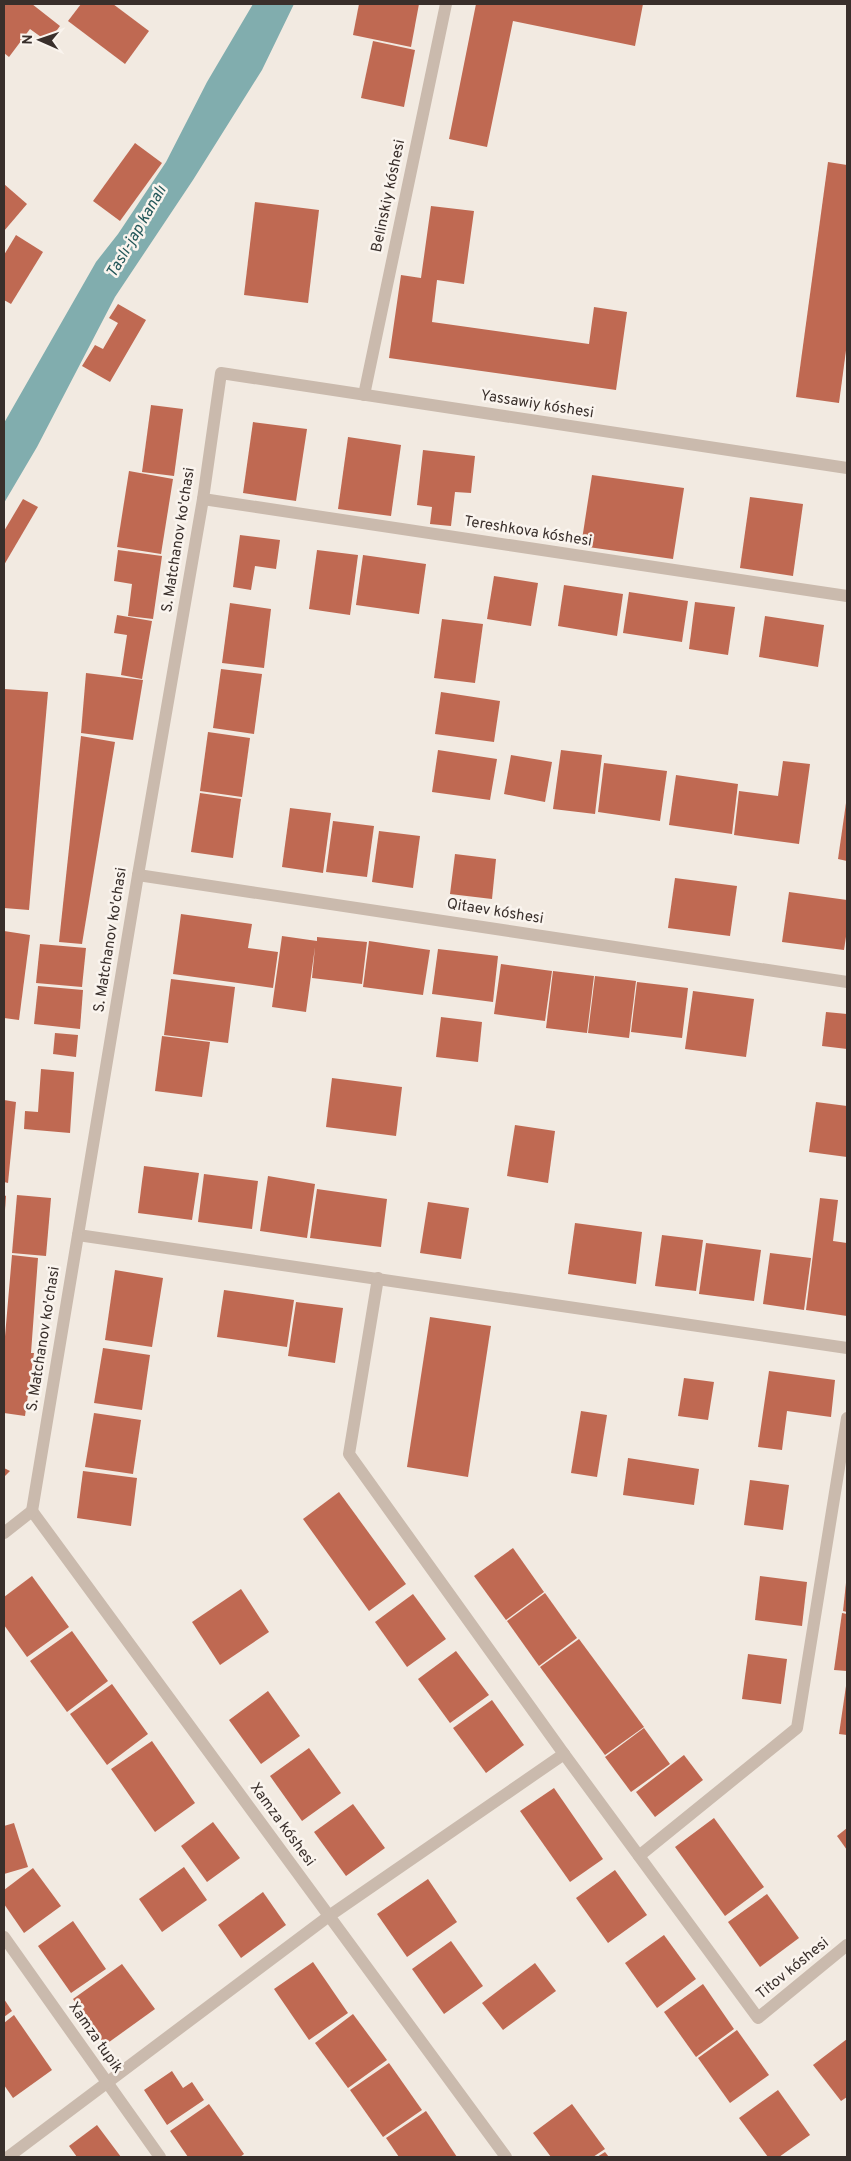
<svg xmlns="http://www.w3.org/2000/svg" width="851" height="2161" font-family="Overpass,sans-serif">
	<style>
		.water { fill: #81adae }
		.building { fill: #bf6952 }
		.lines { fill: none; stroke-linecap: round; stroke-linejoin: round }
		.street { stroke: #cabaad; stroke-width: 12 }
		.labels { text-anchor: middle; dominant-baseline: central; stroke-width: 5; stroke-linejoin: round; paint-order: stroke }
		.street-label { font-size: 15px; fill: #392f2b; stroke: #faf4ee }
		.water-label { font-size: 16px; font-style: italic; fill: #235759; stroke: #faf4ee }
	</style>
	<rect width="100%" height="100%" fill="#f2eae1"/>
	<!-- water -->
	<polygon class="water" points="253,4 294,4 262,70 193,180 115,297 37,447 4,503 4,423 96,262 118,234 166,162 207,82"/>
	<!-- building -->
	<g class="building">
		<polygon points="4,4 32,4 60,26 48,42 30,29 9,57 4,53"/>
		<polygon points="81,4 113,4 149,31 125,64 68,21"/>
		<polygon points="359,4 419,4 411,47 353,35"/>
		<polygon points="476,4 643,4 635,46 513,21 487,147 449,139"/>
		<polygon points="373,41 415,50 404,107 361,98"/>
		<polygon points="135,143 162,163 120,221 93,201"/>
		<polygon points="828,162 847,165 847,343 839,403 796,397"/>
		<polygon points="4,184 27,204 4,231"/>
		<polygon points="255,202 319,210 308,303 244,295"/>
		<polygon points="431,206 474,211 464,284 437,280 432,322 589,344 594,307 627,312 616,390 389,358 401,275 421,278"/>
		<polygon points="16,235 43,252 11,304 4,300 4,255"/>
		<polygon points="118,304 146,320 110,382 82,366 95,345 103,349 118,323 109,318"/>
		<polygon points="151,405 183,409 174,476 142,472"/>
		<polygon points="253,422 307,429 296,501 243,493"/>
		<polygon points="348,437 401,445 391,516 338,509"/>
		<polygon points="423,450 475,456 471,493 455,492 451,526 430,524 432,507 417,505"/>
		<polygon points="129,471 173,479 161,554 117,547"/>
		<polygon points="592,475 684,488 673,559 581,546"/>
		<polygon points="750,497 803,504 793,576 740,568"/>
		<polygon points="23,499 38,507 4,565 4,531"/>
		<polygon points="240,535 280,540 276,569 255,566 251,590 233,587"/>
		<polygon points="118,550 162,556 153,619 128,616 132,584 114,581"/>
		<polygon points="317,550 358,555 350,615 309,609"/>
		<polygon points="363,555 426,564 419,614 356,605"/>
		<polygon points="494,576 538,583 531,626 487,619"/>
		<polygon points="564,585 623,594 617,636 558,626"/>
		<polygon points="629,592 688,601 682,642 623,633"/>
		<polygon points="695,602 735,607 728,655 689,649"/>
		<polygon points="230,603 271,609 264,668 222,663"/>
		<polygon points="117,615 152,621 142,679 121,675 127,635 114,633"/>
		<polygon points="765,616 824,625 818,667 759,657"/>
		<polygon points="442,619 483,624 475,683 434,678"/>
		<polygon points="221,669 262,674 254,734 213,728"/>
		<polygon points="86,673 143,680 133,740 81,733"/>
		<polygon points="4,689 48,692 29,910 4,908"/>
		<polygon points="441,692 500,701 494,742 435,734"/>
		<polygon points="208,732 250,738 242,797 200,791"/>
		<polygon points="81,736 115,742 82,944 59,942"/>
		<polygon points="438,750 497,759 490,800 432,792"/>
		<polygon points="561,750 602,755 595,814 553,809"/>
		<polygon points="511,755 552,762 545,802 504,794"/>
		<polygon points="783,761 810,764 799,844 734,835 739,791 778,796"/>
		<polygon points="604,763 667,771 660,821 598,812"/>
		<polygon points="676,775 738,784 732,834 669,825"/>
		<polygon points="200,793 241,799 233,858 191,852"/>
		<polygon points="846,803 847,803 847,861 838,859"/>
		<polygon points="290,808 331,813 323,873 282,867"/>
		<polygon points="333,821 374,826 367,877 326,872"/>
		<polygon points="379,831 420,836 413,888 372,882"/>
		<polygon points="455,854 496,859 492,899 450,894"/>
		<polygon points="675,878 737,886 730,936 668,928"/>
		<polygon points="789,892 847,900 847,930 844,950 782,942"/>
		<polygon points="181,914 252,924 248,948 278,952 273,988 173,974"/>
		<polygon points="4,931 30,935 19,1020 4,1018"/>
		<polygon points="282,936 317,941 317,937 367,942 362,984 312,978 315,947 306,1012 272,1007"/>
		<polygon points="369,941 430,950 423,995 363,987"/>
		<polygon points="40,944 86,948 82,987 36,983"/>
		<polygon points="438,949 498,956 493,1002 432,994"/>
		<polygon points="501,964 552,971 545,1021 494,1014"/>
		<polygon points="553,971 594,976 587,1033 546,1028"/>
		<polygon points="595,976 636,981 629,1038 588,1033"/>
		<polygon points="171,979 235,987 228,1043 164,1035"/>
		<polygon points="637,982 688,988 682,1038 631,1032"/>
		<polygon points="38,986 83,990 80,1029 34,1024"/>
		<polygon points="693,991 754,999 746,1057 685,1049"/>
		<polygon points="826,1012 847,1014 847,1049 822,1046"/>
		<polygon points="441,1017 482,1022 478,1062 436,1057"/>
		<polygon points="55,1033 78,1035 76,1057 53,1054"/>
		<polygon points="162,1036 210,1042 202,1097 155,1091"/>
		<polygon points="41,1069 74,1072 70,1133 24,1129 25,1111 38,1112"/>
		<polygon points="332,1078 402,1087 396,1136 326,1127"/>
		<polygon points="4,1100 16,1102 8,1183 4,1182"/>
		<polygon points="816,1102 847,1106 847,1157 809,1152"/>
		<polygon points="515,1125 555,1131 548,1183 507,1176"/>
		<polygon points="144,1166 199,1173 192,1220 138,1213"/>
		<polygon points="204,1174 258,1181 252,1229 198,1222"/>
		<polygon points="268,1176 315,1184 307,1238 260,1231"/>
		<polygon points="317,1189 387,1199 381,1247 310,1238"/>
		<polygon points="4,1195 6,1196 5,1210 4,1210"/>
		<polygon points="17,1195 51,1198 46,1256 12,1253"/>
		<polygon points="820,1198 838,1200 833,1241 847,1243 847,1316 806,1310"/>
		<polygon points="428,1202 469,1208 461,1259 420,1253"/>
		<polygon points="575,1223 642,1232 636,1284 568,1274"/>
		<polygon points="662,1235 703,1240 696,1291 655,1286"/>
		<polygon points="706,1243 761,1250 754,1301 699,1294"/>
		<polygon points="770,1253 811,1258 804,1310 763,1304"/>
		<polygon points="12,1255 38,1258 31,1353 34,1353 25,1416 4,1413 4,1348"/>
		<polygon points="115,1270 163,1278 152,1347 105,1340"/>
		<polygon points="224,1290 294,1300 287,1347 217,1337"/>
		<polygon points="296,1302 343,1308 335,1363 288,1356"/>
		<polygon points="430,1317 491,1326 468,1477 407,1467"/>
		<polygon points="103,1348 150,1355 142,1410 94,1403"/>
		<polygon points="769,1371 835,1380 831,1417 787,1411 782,1450 758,1447"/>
		<polygon points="684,1378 714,1382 708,1420 678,1416"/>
		<polygon points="581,1411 607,1415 597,1477 571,1473"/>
		<polygon points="94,1413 141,1420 133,1474 85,1467"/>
		<polygon points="628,1458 699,1469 694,1505 623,1495"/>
		<polygon points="4,1468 10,1471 4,1477"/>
		<polygon points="83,1471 137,1478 131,1526 77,1518"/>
		<polygon points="750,1480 789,1485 783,1530 744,1525"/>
		<polygon points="339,1492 406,1584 369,1611 303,1519"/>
		<polygon points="513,1548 544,1592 506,1620 474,1576"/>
		<polygon points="32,1576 69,1627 27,1657 4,1625 4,1597"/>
		<polygon points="760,1576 807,1582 802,1626 755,1620"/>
		<polygon points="846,1583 847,1583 847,1612 843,1611"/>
		<polygon points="241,1589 269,1632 220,1665 192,1622"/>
		<polygon points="545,1593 577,1638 539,1666 507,1621"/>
		<polygon points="413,1594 446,1639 407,1667 375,1622"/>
		<polygon points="842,1613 847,1614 847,1671 834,1670"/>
		<polygon points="72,1631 108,1681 67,1712 30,1661"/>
		<polygon points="579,1639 644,1727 605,1755 540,1667"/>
		<polygon points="456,1651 489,1695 450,1723 418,1679"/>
		<polygon points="748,1654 787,1659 781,1704 742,1699"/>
		<polygon points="112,1684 148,1734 107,1765 70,1714"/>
		<polygon points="846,1686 847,1686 847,1735 839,1734"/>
		<polygon points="268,1691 300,1736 261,1764 229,1720"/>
		<polygon points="492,1700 524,1745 486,1773 453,1728"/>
		<polygon points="644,1728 670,1764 631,1792 605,1757"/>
		<polygon points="152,1741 195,1803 155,1832 111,1769"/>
		<polygon points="309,1748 341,1793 302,1821 270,1776"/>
		<polygon points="684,1755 703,1780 655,1817 636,1792"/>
		<polygon points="554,1788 603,1859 570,1882 520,1811"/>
		<polygon points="353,1804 385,1848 346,1876 314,1832"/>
		<polygon points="714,1818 764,1887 725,1916 675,1847"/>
		<polygon points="213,1822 240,1858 207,1882 181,1846"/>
		<polygon points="14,1823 28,1867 4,1874 4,1826"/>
		<polygon points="847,1828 847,1850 837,1836"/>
		<polygon points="184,1867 207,1900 162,1932 139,1899"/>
		<polygon points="33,1868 61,1906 24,1933 4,1904 4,1890"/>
		<polygon points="615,1870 647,1915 608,1943 576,1898"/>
		<polygon points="428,1879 457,1922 407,1957 377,1914"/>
		<polygon points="263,1892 286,1925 241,1958 218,1925"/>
		<polygon points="767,1894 799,1938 760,1967 728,1922"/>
		<polygon points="73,1921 106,1969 71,1993 38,1946"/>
		<polygon points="664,1935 696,1979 657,2008 625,1963"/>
		<polygon points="451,1941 483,1986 444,2014 412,1969"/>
		<polygon points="313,1962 348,2013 309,2040 274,1989"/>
		<polygon points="535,1963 556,1991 503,2030 482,2003"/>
		<polygon points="122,1964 155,2009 105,2045 73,1999"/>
		<polygon points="703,1984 734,2029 696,2057 664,2012"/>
		<polygon points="4,1999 12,2011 4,2017"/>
		<polygon points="353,2014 387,2060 348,2088 315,2043"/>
		<polygon points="14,2015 52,2070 13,2098 4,2085 4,2023"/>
		<polygon points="737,2030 769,2075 730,2103 698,2058"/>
		<polygon points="847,2039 847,2097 841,2101 813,2065"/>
		<polygon points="389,2063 422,2110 383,2137 350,2090"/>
		<polygon points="172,2071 183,2088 192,2082 204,2100 167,2125 144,2090"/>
		<polygon points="778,2090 810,2135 779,2157 768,2157 739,2118"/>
		<polygon points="209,2104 244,2154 240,2157 188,2157 170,2131"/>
		<polygon points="572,2104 605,2149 593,2157 551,2157 533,2133"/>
		<polygon points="426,2111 457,2157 399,2157 386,2138"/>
		<polygon points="97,2125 121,2157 77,2157 69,2146"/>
		<polygon points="605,2152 609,2157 597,2157"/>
	</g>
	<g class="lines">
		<!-- street -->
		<g class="street">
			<polyline points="364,395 446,4"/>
			<polyline points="203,499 847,596"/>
			<polyline points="138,875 847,982"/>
			<polyline points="78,1235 847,1348"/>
			<polyline points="378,1278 349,1454 564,1754 758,2018 847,1945"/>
			<polyline points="32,1511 138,875 203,499 221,373 847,468"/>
			<polyline points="32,1511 506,2157"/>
			<polyline points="4,1533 32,1511"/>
			<polyline points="639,1856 797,1728 847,1418"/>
			<polyline points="4,1937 160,2157"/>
			<polyline points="8,2157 329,1916 564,1754"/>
		</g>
	</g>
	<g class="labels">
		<!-- street labels -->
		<g class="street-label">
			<text transform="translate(389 196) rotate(-78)">Belinskiy kóshesi</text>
			<text transform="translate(537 405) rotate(9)">Yassawiy kóshesi</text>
			<text transform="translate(528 532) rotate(9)">Tereshkova kóshesi</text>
			<text transform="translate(179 540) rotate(-81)">S. Matchanov ko'chasi</text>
			<text transform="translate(495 912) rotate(9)">Qitaev kóshesi</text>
			<text transform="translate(111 940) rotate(-81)">S. Matchanov ko'chasi</text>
			<text transform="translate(44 1339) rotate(-81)">S. Matchanov ko'chasi</text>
			<text transform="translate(282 1825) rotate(54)">Xamza kóshesi</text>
			<text transform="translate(793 1969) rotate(-39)">Titov kóshesi</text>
			<text transform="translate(95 2038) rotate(55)">Xamza tupik</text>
		</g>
		<!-- water labels -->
		<g class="water-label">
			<text transform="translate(137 232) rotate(-60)">Taslı-jap kanalı</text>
		</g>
	</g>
	<!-- border -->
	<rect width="851" height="2161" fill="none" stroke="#392f2b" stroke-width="10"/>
	<!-- north arrow -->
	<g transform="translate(40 40) rotate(272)" stroke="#faf4ee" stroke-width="4" paint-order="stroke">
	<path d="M0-4L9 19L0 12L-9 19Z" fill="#392f2b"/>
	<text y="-8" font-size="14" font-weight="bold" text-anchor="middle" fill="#392f2b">N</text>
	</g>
</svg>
